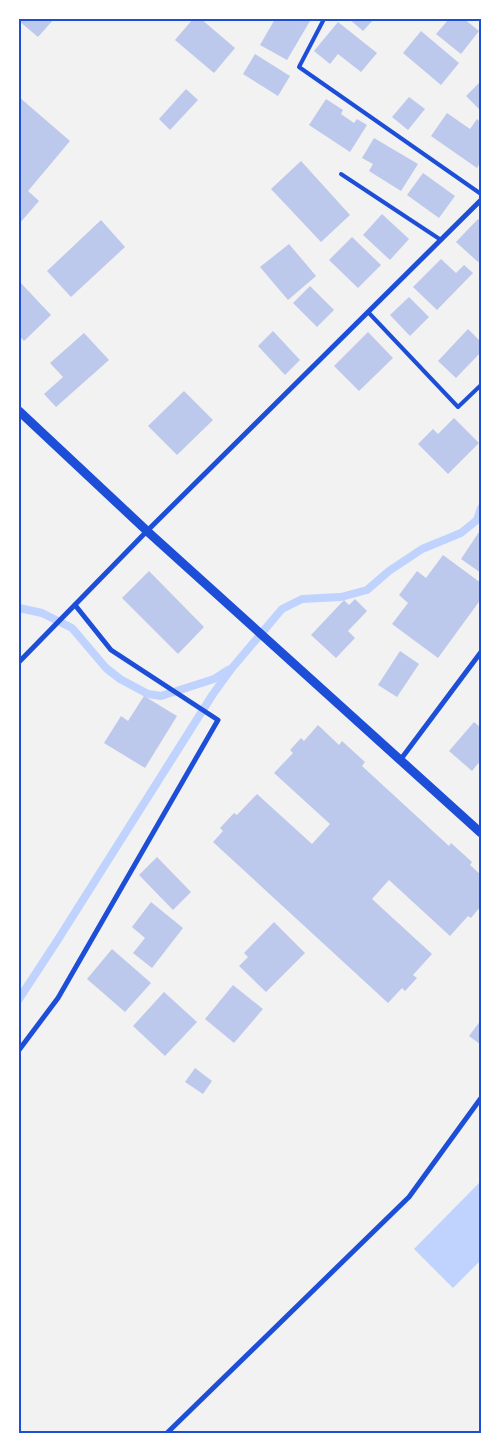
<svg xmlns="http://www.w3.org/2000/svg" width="500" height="1452" font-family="'Varela Round',sans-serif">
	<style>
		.water { fill: #bfd3fe }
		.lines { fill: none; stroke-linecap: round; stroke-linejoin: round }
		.stream { stroke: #bfd3fe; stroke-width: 8 }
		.building { fill: #bdc9ec }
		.service { stroke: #1d4ed8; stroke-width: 4 }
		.minor { stroke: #1d4ed8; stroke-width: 5 }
		.tertiary { stroke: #1d4ed8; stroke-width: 9 }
		.neatline { fill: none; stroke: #1d4ed8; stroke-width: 2 }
	</style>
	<rect width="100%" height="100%" fill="#f2f2f2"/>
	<!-- water -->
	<polygon class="water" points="481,1181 481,1260 453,1288 414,1249"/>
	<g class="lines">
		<!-- stream -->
		<g class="stream">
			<polyline points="19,608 42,613 72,628 106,668 120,679 148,694 161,696 214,679 228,670"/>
			<polyline points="19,999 57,941 213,694 232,668 282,609 302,599 341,597 367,590 389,571 422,549 461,533 477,520 481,508"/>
		</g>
	</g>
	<!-- building -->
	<g class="building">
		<polygon points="19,19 54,19 38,37 19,21"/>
		<polygon points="193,19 201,19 235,48 214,73 175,40"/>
		<polygon points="275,19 306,19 310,21 287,60 260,45"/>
		<polygon points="349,19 374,19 363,31"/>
		<polygon points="449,19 464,19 479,31 461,54 436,34"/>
		<polygon points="338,22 377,53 361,72 338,54 330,64 314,51"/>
		<polygon points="421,31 459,63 441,85 403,53"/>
		<polygon points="255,54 290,76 278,96 243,74"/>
		<polygon points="481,81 481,111 466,96"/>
		<polygon points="186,89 198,100 170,130 159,119"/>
		<polygon points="19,97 70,141 28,191 39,201 19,224"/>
		<polygon points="409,97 425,109 408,130 392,117"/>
		<polygon points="326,99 343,110 341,114 354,123 357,119 367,125 350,152 309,125"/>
		<polygon points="447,113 470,129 477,119 481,123 481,161 477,168 431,136"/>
		<polygon points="374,138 418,164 401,191 369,171 373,164 362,158"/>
		<polygon points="301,161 350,215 321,242 271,189"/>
		<polygon points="423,173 455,196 439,218 407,195"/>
		<polygon points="382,214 409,239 390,260 363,235"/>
		<polygon points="478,219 481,222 481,259 478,262 456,242"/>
		<polygon points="101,220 125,247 71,297 47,271"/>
		<polygon points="352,237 381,265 358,288 329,260"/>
		<polygon points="289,244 316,276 288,300 260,267"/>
		<polygon points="441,259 456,273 464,265 473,273 437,310 413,287"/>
		<polygon points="19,281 51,315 24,341 19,335"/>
		<polygon points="310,286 334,310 317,327 293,303"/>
		<polygon points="409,297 429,317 410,336 390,315"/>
		<polygon points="468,329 481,342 481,352 456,378 438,361"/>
		<polygon points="273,331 300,360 285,375 258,346"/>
		<polygon points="368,332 393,358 359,391 334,366"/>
		<polygon points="84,333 109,360 56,407 44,394 63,377 50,363"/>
		<polygon points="184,391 213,420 177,455 148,426"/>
		<polygon points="454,418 479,443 448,474 418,444 433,429 438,434"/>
		<polygon points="481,529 481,573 461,559"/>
		<polygon points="443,555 481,583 481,599 438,658 392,624 408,603 399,595 417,571 426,578"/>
		<polygon points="149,571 204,627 178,654 122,598"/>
		<polygon points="355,599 367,611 348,631 355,638 336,658 311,635 344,600 349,605"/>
		<polygon points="400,651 419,664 397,697 378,685"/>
		<polygon points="144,696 177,716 145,768 104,743 121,716 128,721"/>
		<polygon points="474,722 481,728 481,760 472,771 449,751"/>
		<polygon points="318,725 339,745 342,741 365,762 362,766 449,846 451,843 472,862 470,865 481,875 481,902 480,904 481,906 471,918 468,916 450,936 389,880 372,899 432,954 413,975 417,978 405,991 402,988 388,1003 213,842 223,831 220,828 234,813 237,815 257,794 312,844 330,824 274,773 293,753 290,750 301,738 304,741"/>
		<polygon points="157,857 191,892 173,910 139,875"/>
		<polygon points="151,902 183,928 152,968 133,953 145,938 132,927"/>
		<polygon points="274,922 305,953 266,992 239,966 248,957 244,953"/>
		<polygon points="112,949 151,983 125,1012 87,979"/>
		<polygon points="233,985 263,1009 234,1043 205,1019"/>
		<polygon points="164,992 197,1022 165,1056 133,1026"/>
		<polygon points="481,1020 481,1045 469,1036"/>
		<polygon points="195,1068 212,1081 203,1094 185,1082"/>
	</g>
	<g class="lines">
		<!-- service -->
		<g class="service">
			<polyline points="324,19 299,67 481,194"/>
			<polyline points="341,174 441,240"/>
			<polyline points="368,312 458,407 481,385"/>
		</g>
		<!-- minor -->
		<g class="minor">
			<polyline points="19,662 147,531 481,200"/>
			<polyline points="401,759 481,652"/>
			<polyline points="19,1050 58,998 218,720 111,650 75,605"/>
			<polyline points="167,1433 409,1197 481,1098"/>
		</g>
		<!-- tertiary -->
		<polyline class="tertiary" points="19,411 147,531 481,833"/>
	</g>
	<!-- border -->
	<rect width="500" height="1452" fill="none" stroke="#ffffff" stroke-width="40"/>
	<rect x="20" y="20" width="460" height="1412" class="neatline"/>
</svg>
